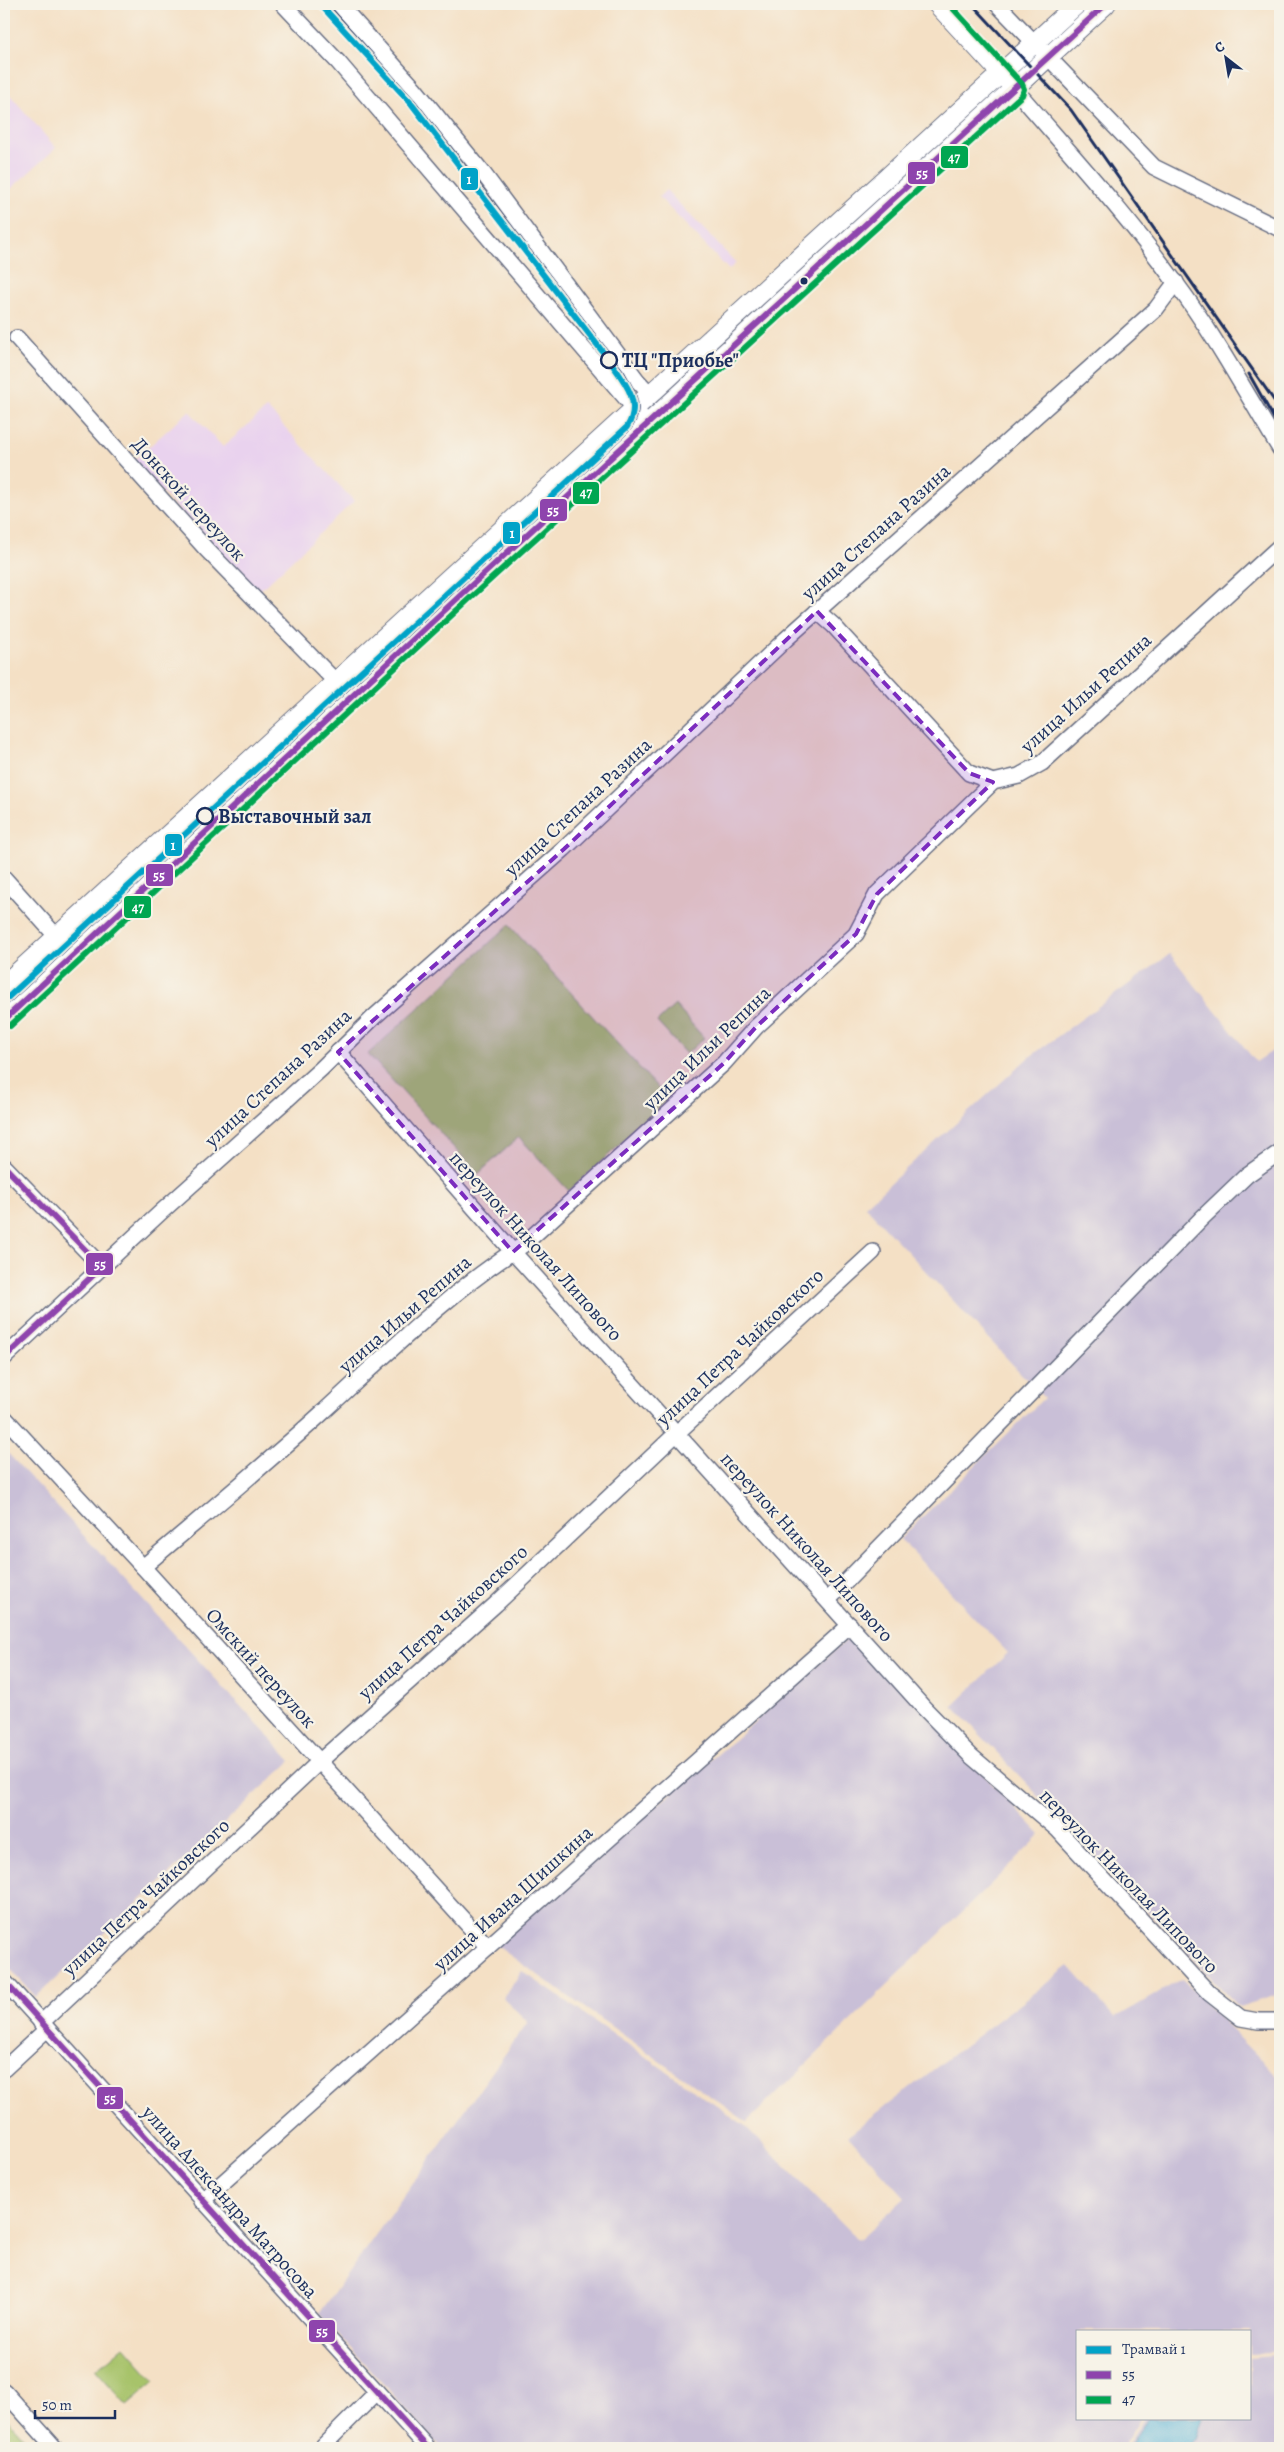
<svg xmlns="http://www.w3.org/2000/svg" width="1284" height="2452" font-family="Alegreya,serif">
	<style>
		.built { fill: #e9d2ee }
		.industrial { fill: #c9bfd7 }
		.green { fill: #a7c36a; stroke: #617964 }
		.water { fill: #5bb4d8; stroke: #3b729b }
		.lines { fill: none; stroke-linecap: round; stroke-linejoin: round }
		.minor-casing { stroke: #676d82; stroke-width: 18 }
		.major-casing { stroke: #676d82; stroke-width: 21 }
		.minor { stroke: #fff; stroke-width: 15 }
		.major { stroke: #fff; stroke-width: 19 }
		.tram { stroke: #1b2f5e; stroke-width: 1 }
		.rail { stroke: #1b2f5e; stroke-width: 3 }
		.bus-1-casing { stroke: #f7f3e8; stroke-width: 10 }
		.bus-2-casing { stroke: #f7f3e8; stroke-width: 10 }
		.bus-1 { stroke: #8e44ad; stroke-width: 6 }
		.bus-2 { stroke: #00a651; stroke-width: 6 }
		.tram-1-casing { stroke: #f7f3e8; stroke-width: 10 }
		.tram-1 { stroke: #01a3c8; stroke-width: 6 }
		.marked { fill: #7b2cbf; fill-opacity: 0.2; stroke: #7b2cbf; stroke-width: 4; stroke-dasharray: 10 6; stroke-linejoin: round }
		.bus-dot { fill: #1b2f5e; stroke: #f7f3e8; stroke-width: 2 }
		.stop-dot { fill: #f7f3e8; stroke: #1b2f5e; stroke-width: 2.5 }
		.labels { text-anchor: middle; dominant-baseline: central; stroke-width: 4.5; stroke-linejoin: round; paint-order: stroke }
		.stop-label { font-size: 20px; font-weight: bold; fill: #1b2f5e; stroke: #f7f3e8; text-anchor: start }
		.street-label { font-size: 20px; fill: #1b2f5e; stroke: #f7f3e8 }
		.line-badge { stroke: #f7f3e8; stroke-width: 2 }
		.badge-label { font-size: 14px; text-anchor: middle; font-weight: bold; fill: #fff }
	</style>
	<rect width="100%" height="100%" fill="#f7f3e8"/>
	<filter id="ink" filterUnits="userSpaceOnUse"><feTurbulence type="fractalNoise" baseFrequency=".02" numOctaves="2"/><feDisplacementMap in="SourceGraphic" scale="10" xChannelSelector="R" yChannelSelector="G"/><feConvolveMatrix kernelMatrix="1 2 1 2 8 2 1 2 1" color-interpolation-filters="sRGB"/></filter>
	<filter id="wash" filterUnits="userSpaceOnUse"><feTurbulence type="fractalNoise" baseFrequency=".0096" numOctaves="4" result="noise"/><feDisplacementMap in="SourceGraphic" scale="20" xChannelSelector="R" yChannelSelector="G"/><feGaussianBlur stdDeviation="1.12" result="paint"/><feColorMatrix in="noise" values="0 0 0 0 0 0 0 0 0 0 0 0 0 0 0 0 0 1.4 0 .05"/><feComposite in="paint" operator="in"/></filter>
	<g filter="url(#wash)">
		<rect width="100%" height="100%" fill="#f4e0c5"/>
		<!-- built -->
		<g class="built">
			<polygon points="4,88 56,148 4,195"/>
			<polygon points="666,190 736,263 729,270 659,197"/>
			<polygon points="267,408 354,501 257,593 133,461 189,411 223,447"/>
		</g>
		<!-- industrial -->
		<g class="industrial">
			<polygon points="1170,954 1256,1062 1280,1046 1280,1994 1239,2007 953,1706 1008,1653 900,1539 1044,1398 865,1206 1027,1059"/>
			<polygon points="4,1449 291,1761 36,1997 4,1962"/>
			<polygon points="851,1636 1041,1835 747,2122 494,1944 732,1742"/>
			<polygon points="1069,1966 1115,2018 1182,1979 1280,2079 1280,2342 1272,2353 1250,2354 1250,2331 1078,2331 1078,2418 1141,2418 1122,2448 442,2448 319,2314 528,2022 503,1998 522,1971 744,2125 858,2240 905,2198 848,2135"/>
			<polygon points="1280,2348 1280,2448 1126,2448 1144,2418 1250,2418 1250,2358 1274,2356"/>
		</g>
		<!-- green -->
		<g class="green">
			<polygon points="509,925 669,1100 569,1191 519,1137 478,1174 368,1054"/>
			<polygon points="675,1005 704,1038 686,1054 657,1022"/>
			<polygon points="124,2346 155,2381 127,2405 96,2370"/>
			<polygon points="4,2416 33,2448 4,2448"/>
		</g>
		<!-- water -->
		<polygon class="water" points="1148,2418 1203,2418 1196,2439 1185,2448 1129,2448"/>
	</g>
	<g filter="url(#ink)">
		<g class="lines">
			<!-- minor casing -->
			<g class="minor-casing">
				<g id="minor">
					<polyline points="283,4 338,62 641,416"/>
					<polyline points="339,4 414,88 483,173 637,380 650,394"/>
					<polyline points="997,4 1154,167 1280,229"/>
					<path d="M1015,89C1069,152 1126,214 1175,282C1214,334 1246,393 1280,449"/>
					<polyline points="17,338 207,550 336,682"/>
					<polyline points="817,611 833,625 969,773 993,782"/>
					<polyline points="4,878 57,937"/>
					<polyline points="338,1052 513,1252 924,1708 971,1756 1057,1829 1209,1993 1241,2018 1258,2021 1280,2021"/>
					<polyline points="4,1166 102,1267"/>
					<polyline points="4,1358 160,1213 321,1069 374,1017 564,849 786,639 1156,309 1176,282"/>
					<polyline points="4,1417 143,1567 488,1947"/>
					<path d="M143,1567C203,1516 264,1466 322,1413C387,1354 449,1292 523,1245L724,1063L756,1027L856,934L877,894L993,782L1019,776L1042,763L1280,546"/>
					<polyline points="828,1600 1201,1219 1247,1175 1280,1152"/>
					<polyline points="4,1981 428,2448"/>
					<polyline points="41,2023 319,1762 496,1604 677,1433 873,1252"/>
					<polyline points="4,2069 47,2029"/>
					<polyline points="202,2201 850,1625"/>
					<polyline points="4,2391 55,2448"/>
					<polyline points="321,2448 377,2392"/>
				</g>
			</g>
			<!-- major casing -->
			<g class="major-casing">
				<g id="major">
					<polyline points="937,4 1009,82"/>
					<polyline points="4,985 1077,4"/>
					<polyline points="4,1020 462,594 1106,4"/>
				</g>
			</g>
			<!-- minor -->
			<use href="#minor" class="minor"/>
			<!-- major -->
			<use href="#major" class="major"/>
			<!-- tram -->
			<path class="tram" d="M4,1008L630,431C646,409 636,392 624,371L415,100L328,4"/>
			<!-- rail -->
			<g class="rail">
				<polyline points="972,4 1071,110 1280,409"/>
				<polyline points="1249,374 1280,429"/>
			</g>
			<!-- bus-1 casing -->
			<g class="bus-1-casing">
				<g id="bus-1">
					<polyline points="4,1020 462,594 1106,4"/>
					<polyline points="4,1166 102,1267 4,1358"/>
					<polyline points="4,1981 428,2448"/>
				</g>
			</g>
			<!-- bus-2 casing -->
			<g class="bus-2-casing">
				<polyline id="bus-2" points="10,1026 468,600 1022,95 1024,89 1022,84 949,4"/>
			</g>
			<!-- bus-1 -->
			<use href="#bus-1" class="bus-1"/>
			<!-- bus-2 -->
			<use href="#bus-2" class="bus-2"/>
			<!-- tram-1 casing -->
			<g class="tram-1-casing">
				<path id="tram-1" d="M4,1001L627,427C643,402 624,381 609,360L410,102L320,4"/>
			</g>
			<!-- tram-1 -->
			<use href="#tram-1" class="tram-1"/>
		</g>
	</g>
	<!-- marked area -->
	<path class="marked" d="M817,611L969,773L993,782L877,894L856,934L756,1027L724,1063L513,1252L338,1052L564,849Z"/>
	<!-- markers -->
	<circle class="bus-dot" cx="804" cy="281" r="4.5"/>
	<g class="stop-dot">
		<circle cx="609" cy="360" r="8"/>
		<circle cx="205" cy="816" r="8"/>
	</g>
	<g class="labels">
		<!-- stop labels -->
		<g class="stop-label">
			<text x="622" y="360">ТЦ "Приобье"</text>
			<text x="218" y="816">Выставочный зал</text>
		</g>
		<!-- street labels -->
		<g class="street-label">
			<text transform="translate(189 499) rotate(48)">Донской переулок</text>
			<text transform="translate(876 532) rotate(-42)">улица Степана Разина</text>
			<text transform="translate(1086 693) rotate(-42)">улица Ильи Репина</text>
			<text transform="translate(578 807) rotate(-43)">улица Степана Разина</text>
			<text transform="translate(707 1048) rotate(-44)">улица Ильи Репина</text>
			<text transform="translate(278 1078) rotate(-43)">улица Степана Разина</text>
			<text transform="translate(536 1246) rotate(48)">переулок Николая Липового</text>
			<text transform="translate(405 1314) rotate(-41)">улица Ильи Репина</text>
			<text transform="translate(740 1347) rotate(-43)">улица Петра Чайковского</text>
			<text transform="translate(807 1547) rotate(48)">переулок Николая Липового</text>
			<text transform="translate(443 1622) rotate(-42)">улица Петра Чайковского</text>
			<text transform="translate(261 1668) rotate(48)">Омский переулок</text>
			<text transform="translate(1129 1881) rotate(46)">переулок Николая Липового</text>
			<text transform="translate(146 1897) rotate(-43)">улица Петра Чайковского</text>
			<text transform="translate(513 1898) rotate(-42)">улица Ивана Шишкина</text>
			<text transform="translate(230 2202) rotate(48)">улица Александра Матросова</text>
		</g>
	</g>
	<g class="line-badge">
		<rect x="940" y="145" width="29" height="24" rx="5" fill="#00a651"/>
		<rect x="907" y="161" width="29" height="24" rx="5" fill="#8e44ad"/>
		<rect x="460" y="167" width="19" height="24" rx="5" fill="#01a3c8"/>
		<rect x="572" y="481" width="28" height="24" rx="5" fill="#00a651"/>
		<rect x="539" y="498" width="29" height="24" rx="5" fill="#8e44ad"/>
		<rect x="502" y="521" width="19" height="24" rx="5" fill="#01a3c8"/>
		<rect x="164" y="833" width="19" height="24" rx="5" fill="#01a3c8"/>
		<rect x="145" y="863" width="29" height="24" rx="5" fill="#8e44ad"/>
		<rect x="123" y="895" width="29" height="24" rx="5" fill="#00a651"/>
		<rect x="85" y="1252" width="29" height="24" rx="5" fill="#8e44ad"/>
		<rect x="96" y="2086" width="28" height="24" rx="5" fill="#8e44ad"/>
		<rect x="308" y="2319" width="28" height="24" rx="5" fill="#8e44ad"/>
	</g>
	<g class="badge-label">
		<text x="954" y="162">47</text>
		<text x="922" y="178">55</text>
		<text x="469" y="184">1</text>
		<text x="586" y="497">47</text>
		<text x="553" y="515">55</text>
		<text x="512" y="538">1</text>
		<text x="173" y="850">1</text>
		<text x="159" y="880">55</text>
		<text x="138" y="912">47</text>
		<text x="100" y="1269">55</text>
		<text x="110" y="2103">55</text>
		<text x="322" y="2336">55</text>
	</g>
	<!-- margin -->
	<rect width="1284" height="2452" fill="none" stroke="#f7f3e8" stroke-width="20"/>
	<!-- legend -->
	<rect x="1076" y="2330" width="175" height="90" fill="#f7f3e8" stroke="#9fa5b1"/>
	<rect x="1086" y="2346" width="25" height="8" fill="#01a3c8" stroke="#9fa5b1"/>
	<text x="1122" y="2354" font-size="15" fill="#1b2f5e">Трамвай 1</text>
	<rect x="1086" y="2371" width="25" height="8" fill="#8e44ad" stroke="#9fa5b1"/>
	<text x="1122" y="2380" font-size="15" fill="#1b2f5e">55</text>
	<rect x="1086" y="2396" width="25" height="8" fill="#00a651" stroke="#9fa5b1"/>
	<text x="1122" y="2404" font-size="15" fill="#1b2f5e">47</text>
	<!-- north arrow -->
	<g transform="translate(1226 58) rotate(329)" stroke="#f7f3e8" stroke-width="4" paint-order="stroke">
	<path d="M0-4L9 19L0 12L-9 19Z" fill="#1b2f5e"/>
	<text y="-8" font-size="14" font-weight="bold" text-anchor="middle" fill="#1b2f5e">С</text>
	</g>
	<!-- scale -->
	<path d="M35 2410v8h80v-8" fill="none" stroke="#1b2f5e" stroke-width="2.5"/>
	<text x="42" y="2410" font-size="15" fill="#1b2f5e" stroke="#f7f3e8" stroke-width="4" paint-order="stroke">50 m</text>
</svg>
